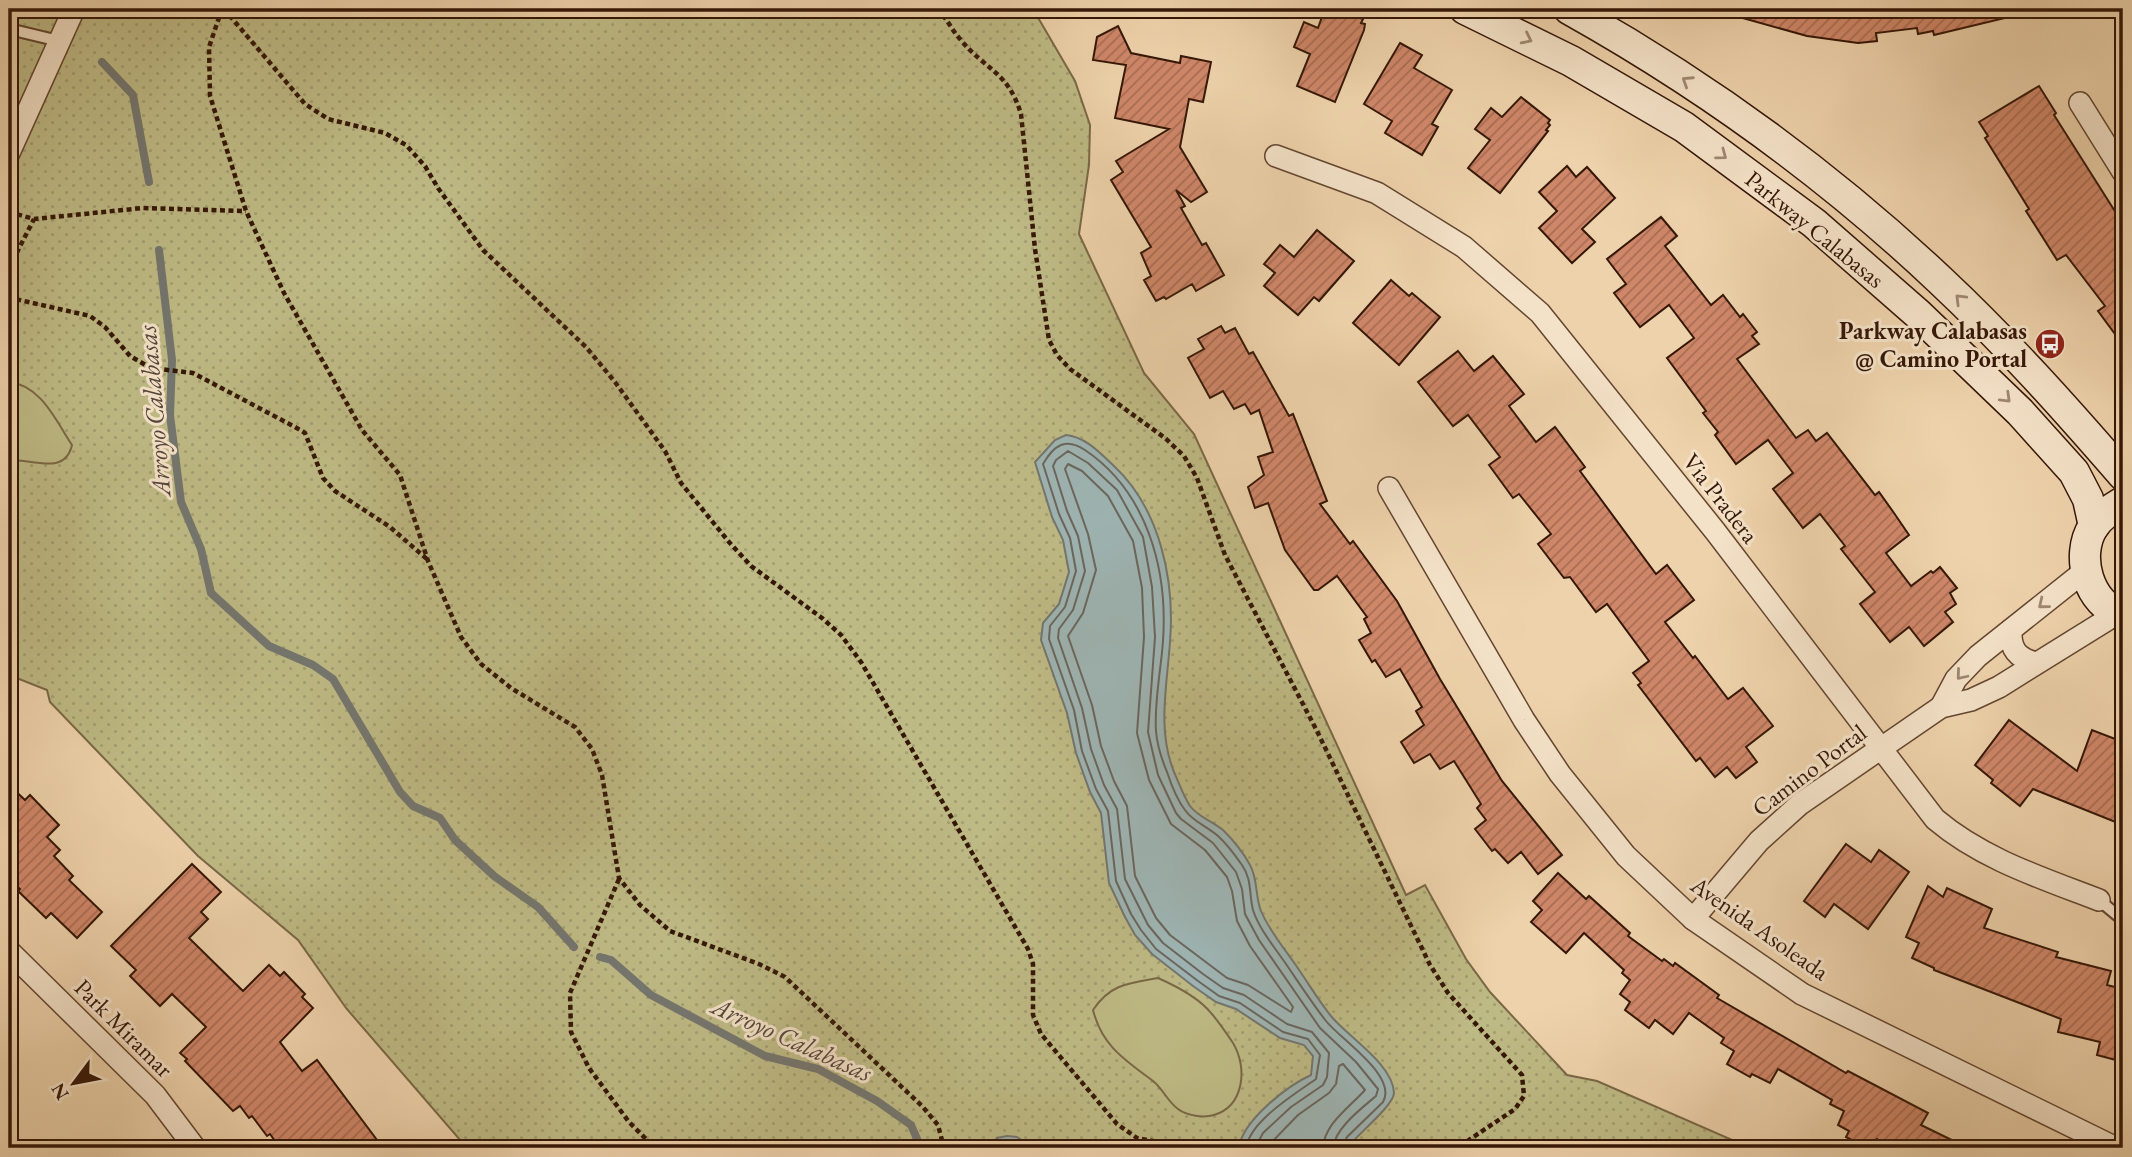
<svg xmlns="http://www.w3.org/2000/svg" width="2132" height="1157" font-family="'EB Garamond',serif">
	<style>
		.grass { fill: url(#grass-dots); stroke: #7a6846; stroke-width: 2 }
		.green { fill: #beba85; stroke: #7a6846; stroke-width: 2 }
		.water { fill: #9eb5b4; stroke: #74766f; stroke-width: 2 }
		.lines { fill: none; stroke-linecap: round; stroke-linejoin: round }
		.shore { stroke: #6a665e; stroke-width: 2 }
		.stream { stroke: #74766f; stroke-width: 8 }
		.building { fill: url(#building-hatch); stroke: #351707; stroke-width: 2 }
		.lane-casing { stroke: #634630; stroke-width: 14 }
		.street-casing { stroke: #634630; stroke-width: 24 }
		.secondary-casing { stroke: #351707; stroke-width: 33 }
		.path { stroke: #351707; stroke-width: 4.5; stroke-dasharray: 5 3.5; stroke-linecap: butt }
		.lane { stroke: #f4e2c8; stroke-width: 10 }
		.street { stroke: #f4e2c8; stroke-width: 21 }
		.secondary { stroke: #f4e2c8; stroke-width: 30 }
		.oneway { stroke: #9e8771 }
		.labels { text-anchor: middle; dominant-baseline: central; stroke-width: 6; stroke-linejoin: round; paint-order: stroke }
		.street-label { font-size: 24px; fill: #351707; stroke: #f4e2c8 }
		.poi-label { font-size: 24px; font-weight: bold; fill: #351707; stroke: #f4e2c8; text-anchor: end }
		.water-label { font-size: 26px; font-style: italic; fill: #54463b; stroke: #f4e2c8 }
	</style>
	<defs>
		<pattern id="grass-dots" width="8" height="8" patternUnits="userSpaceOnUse" patternTransform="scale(1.75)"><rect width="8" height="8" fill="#beba85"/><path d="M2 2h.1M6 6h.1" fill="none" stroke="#a49f71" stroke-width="1.8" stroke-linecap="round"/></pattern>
		<pattern id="building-hatch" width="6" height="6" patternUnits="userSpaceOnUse" patternTransform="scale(1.75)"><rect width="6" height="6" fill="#cf8769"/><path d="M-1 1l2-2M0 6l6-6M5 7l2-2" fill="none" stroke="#a96d54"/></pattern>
	</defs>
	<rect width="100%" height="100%" fill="#eed2ab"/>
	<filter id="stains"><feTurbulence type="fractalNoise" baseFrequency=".00286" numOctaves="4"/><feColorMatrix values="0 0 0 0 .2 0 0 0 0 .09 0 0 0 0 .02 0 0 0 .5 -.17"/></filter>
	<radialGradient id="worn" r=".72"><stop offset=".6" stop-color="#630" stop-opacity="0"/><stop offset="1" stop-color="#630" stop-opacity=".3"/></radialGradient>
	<!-- grass -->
	<polygon class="grass" points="9,9 1033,9 1075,81 1090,125 1089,165 1079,234 1144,373 1194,434 1406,895 1425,885 1466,959 1490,992 1567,1075 1597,1081 1737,1142 1743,1148 467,1148 346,1008 298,940 198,856 50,702 47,690 9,675"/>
	<!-- green -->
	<g class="green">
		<path d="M9,382C41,385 56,421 72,445C65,476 32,459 9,460Z"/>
		<path d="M1158,978C1176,986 1199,998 1211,1013C1219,1022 1227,1034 1233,1043C1248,1068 1244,1106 1214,1115C1204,1118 1187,1116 1178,1109C1168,1102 1163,1089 1153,1081C1125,1060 1102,1046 1093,1010C1110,984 1129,983 1158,978Z"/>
	</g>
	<!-- water -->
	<g class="water">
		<path d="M1066,435C1086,437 1100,453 1114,466C1160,509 1175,580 1170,642C1167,686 1157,730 1174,772C1179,783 1184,797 1190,806C1198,817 1214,822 1224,831C1233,840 1244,854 1250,865C1258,879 1255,896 1261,911C1269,930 1283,947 1295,964C1307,981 1318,1000 1331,1016C1348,1037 1393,1064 1394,1093C1394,1105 1357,1135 1347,1148H1239C1242,1121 1287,1086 1311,1075L1313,1056L1304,1045L1280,1038L1236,1009L1216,1002L1193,986L1152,954L1135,935L1125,917L1109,883L1101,813L1090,792L1076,753L1067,713L1041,640L1043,623L1059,604L1069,572L1063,540L1052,517L1035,462L1055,440Z"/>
		<polygon points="1007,1136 1017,1137 1033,1148 987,1148 997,1138"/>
	</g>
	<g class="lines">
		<!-- shore -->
		<g class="shore">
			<polygon points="1068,464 1082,471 1108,496 1133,541 1142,588 1144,637 1137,733 1149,780 1171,824 1205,850 1227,877 1232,891 1237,921 1250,946 1293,1007 1291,1012 1248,985 1227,978 1170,935 1156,918 1135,876 1127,806 1114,781 1101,746 1092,705 1068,636 1083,613 1096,570 1088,534 1065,469"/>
			<path d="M1246,1148C1250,1121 1295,1094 1316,1079L1320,1055L1308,1039L1283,1032L1240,1003L1219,996L1198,981L1156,949L1141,930L1131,914L1116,881L1108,811L1096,789L1082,751L1074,710L1049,639L1050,626L1065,607L1076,571L1070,538L1059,514L1043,464C1054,445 1066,437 1085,450C1147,492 1168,569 1163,641C1161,670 1154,702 1156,731C1157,744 1162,760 1167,772C1171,784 1177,800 1185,810C1192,821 1208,827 1218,836C1227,844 1235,855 1242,865C1252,879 1249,894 1253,910C1259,929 1275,948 1286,964C1299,983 1312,1003 1326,1021C1340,1039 1398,1076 1383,1102L1347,1137L1342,1148"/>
			<path d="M1255,1148L1263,1133L1291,1107L1323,1085L1327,1077L1329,1053L1312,1032L1287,1024L1244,995L1223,988L1203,974L1163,943L1148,925L1125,879L1117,809L1104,785L1091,749L1082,708L1058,638L1059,629L1073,610L1085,571L1078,536L1067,511L1053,466L1056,460L1068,451L1088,463L1117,490L1143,537L1152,587L1155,637L1148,732L1158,775L1176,813L1181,819L1213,843L1236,872L1242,889L1245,914L1259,940L1320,1028L1356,1062L1378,1089L1376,1096C1362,1108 1335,1128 1333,1148"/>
			<path d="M1266,1148L1298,1115L1329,1093L1336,1084L1339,1066L1343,1064L1365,1090C1350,1107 1324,1124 1323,1148"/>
		</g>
		<!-- stream -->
		<g class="stream">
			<polyline points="102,62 133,95 149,182"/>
			<polyline points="159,250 172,360 170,415 181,502 201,549 211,593 269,646 313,665 333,679 400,792 413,806 440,818 455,840 494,876 538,907 574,947"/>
			<polyline points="600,957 611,960 651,995 765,1056 818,1069 877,1101 911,1125 921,1148"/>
		</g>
	</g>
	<!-- building -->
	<g class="building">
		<polygon points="1330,9 1337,9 1363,19 1361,23 1365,24 1364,30 1335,102 1297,86 1310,54 1294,47 1304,22 1318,28 1323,14 1327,15"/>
		<polygon points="1733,9 2008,9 2009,17 1934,35 1933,31 1918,34 1917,28 1876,33 1877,41 1858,43 1807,36 1732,15"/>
		<polygon points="1118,26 1131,53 1180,63 1181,56 1211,62 1203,102 1189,99 1180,147 1207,192 1191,202 1176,190 1185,206 1181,208 1202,245 1206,243 1224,275 1196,291 1192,284 1166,299 1164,297 1156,301 1144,280 1151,276 1141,253 1151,247 1111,180 1123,172 1116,161 1169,129 1115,118 1126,65 1093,60 1097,37"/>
		<polygon points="1400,43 1422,55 1414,68 1452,90 1432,124 1438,127 1422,155 1385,133 1392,121 1364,104"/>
		<polygon points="2039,86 2056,113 2054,115 2123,224 2123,345 2098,311 2105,306 2066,255 2057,260 2026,211 2029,209 1985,138 1988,136 1979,122"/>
		<polygon points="1521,97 1550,120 1548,123 1550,125 1546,130 1548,131 1500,193 1468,168 1490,140 1475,129 1491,108 1502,117"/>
		<polygon points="1567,166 1576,177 1587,167 1615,198 1582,229 1595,242 1572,263 1539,228 1557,211 1539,192"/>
		<polygon points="1661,217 1677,236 1665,246 1711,305 1723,295 1740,317 1743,314 1757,332 1752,336 1759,344 1737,359 1796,438 1808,430 1816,441 1827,433 1875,495 1879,492 1894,513 1909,535 1886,553 1911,586 1931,571 1933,573 1940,567 1957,588 1950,593 1956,604 1945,612 1953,622 1924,646 1909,627 1890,642 1860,604 1875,592 1841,549 1845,546 1820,514 1803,528 1773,489 1793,473 1768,440 1736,464 1715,435 1718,432 1703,413 1706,411 1667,358 1694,338 1669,305 1640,327 1614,293 1626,284 1607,259"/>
		<polygon points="1317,230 1354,261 1319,301 1314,297 1298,315 1264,286 1275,273 1264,264 1280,245 1294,257"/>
		<polygon points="1391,280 1409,296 1412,293 1440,317 1399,365 1353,323"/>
		<polygon points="1221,326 1225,333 1235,328 1249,354 1253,352 1289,416 1293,414 1327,501 1320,504 1350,544 1353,541 1397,601 1440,679 1502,781 1562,855 1538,874 1521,852 1508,863 1495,849 1492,851 1475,829 1486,820 1477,808 1481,804 1454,761 1440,769 1430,754 1414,763 1401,742 1424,725 1416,711 1422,707 1400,669 1386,677 1375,660 1372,662 1359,640 1371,633 1364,619 1367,617 1337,576 1318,590 1314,590 1285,550 1268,503 1255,508 1248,487 1264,475 1258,457 1273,452 1259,410 1251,414 1245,404 1234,409 1223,391 1210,398 1188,358 1204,349 1198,339"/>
		<polygon points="1458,351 1474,371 1493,356 1524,394 1509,406 1536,442 1555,427 1585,467 1580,471 1656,574 1667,565 1694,600 1665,622 1693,658 1695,656 1728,699 1743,688 1773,726 1746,747 1757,762 1736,778 1727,767 1715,777 1700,758 1696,761 1638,685 1641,683 1633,673 1649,661 1607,604 1596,612 1570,577 1564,578 1538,544 1551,534 1519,494 1513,498 1489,465 1500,457 1468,415 1453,426 1418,382"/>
		<polygon points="2009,720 2077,771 2092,730 2123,742 2123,825 2033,789 2020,806 1991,783 1993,780 1975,765"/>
		<polygon points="9,785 25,800 30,795 59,825 47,837 60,850 54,856 73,876 69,880 102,912 77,938 51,913 46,918 18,891 20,889 9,879"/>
		<polygon points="1846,844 1871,862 1879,850 1909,872 1868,929 1834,904 1825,917 1804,901"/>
		<polygon points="192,864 221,892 201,912 208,919 189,938 243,991 269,965 280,976 284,972 305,994 302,997 313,1008 280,1042 302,1071 317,1060 383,1148 280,1148 270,1134 267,1136 252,1116 249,1118 240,1106 233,1111 185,1061 187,1059 180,1053 206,1027 172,994 160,1006 130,976 136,970 111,946"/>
		<polygon points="1558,873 1586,899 1589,896 1630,933 1628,936 1662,961 1664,959 1673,966 1675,963 1719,995 1717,998 1846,1073 1848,1071 1928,1113 1921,1125 1968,1148 1895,1148 1877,1139 1873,1148 1867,1148 1846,1137 1849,1131 1838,1125 1844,1111 1830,1104 1832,1100 1778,1069 1770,1083 1752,1074 1750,1077 1727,1064 1734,1051 1721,1043 1724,1038 1689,1013 1673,1034 1655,1020 1649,1028 1625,1010 1630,1002 1620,994 1630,980 1622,973 1624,970 1584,933 1566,953 1531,922 1542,910 1533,901"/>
		<polygon points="1928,886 1943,897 1947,888 1992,909 1984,928 2058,952 2056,957 2111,971 2107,985 2123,989 2123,1062 2097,1055 2100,1042 2058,1032 2061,1019 1934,970 1934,968 1912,958 1919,943 1906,937"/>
	</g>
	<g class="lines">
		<!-- lane casing -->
		<g class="lane-casing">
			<g id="lane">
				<polyline points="9,29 59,41"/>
				<polyline points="2099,900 2123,920"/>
			</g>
		</g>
		<!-- street casing -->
		<g class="street-casing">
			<g id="street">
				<polyline points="2080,103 2123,172"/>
				<polyline points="9,153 74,9"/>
				<path d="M1276,156L1377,193L1464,247L1540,313L1715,531L1935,819C1982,859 2042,878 2099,900"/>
				<polyline points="1389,488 1524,720 1560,774 1626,856 1693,919 1802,994 2116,1148"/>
				<path d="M2011,630C2010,649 2017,658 2036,663"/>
				<polyline points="1941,707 1956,679 1978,656 2086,570"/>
				<polyline points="1693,919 1759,841 1800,804 1941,707 1971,700 1999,687 2118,613"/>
				<polyline points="9,951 155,1095 195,1148"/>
			</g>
		</g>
		<!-- secondary casing -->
		<g class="secondary-casing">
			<g id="secondary">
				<polyline points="1465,9 1571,61 1684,127 1814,223 1918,314 2020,412 2074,472 2088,499 2094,526"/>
				<path d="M1569,9C1703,84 1829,175 1941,281C2006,342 2065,408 2123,475"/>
				<path d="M2123,502C2112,509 2101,515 2093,527C2075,556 2088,604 2123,615"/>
			</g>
		</g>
		<!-- path -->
		<g class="path">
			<polyline points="222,9 209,47 210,96 246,211 284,293 362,430 400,475 428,561 461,637 481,664 511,688 575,727 592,749 602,775 619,878 640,905 670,931 759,964 785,977 922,1106 938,1125 944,1148"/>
			<polyline points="224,9 305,104 328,119 385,133 406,145 425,166 438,188 483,250 586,347 615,382 665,451 681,483 729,542 751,566 822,618 841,635 861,662 1028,949 1033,964 1033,1015 1041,1034 1117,1124 1137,1138 1189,1148"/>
			<path d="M937,9C947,18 951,29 960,39C985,70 1008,71 1021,114L1035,249L1049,340L1057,355L1070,369L1165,438L1184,456L1197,478L1225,555L1317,731L1430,965L1448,993L1522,1075L1524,1096L1515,1109L1457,1148"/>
			<polyline points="9,212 34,219 143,208 246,211"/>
			<polyline points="9,268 34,219"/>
			<polyline points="9,295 15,299 90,316 105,327 130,356 151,368 193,373 295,427 305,433 323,478 335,491 390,527 428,560"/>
			<polyline points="619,879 570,993 571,1032 589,1068 629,1122 655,1148"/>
		</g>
		<!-- lane -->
		<use href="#lane" class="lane"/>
		<!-- street -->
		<use href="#street" class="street"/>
		<!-- secondary -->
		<use href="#secondary" class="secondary"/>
	</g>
	<!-- one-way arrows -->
	<defs><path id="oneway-chevron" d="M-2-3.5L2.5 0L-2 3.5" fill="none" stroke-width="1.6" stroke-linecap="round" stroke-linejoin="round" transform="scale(1.75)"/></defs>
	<g class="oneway">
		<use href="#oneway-chevron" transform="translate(1527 39) rotate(26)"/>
		<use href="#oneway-chevron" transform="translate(1687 81) rotate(-147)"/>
		<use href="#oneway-chevron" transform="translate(1722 155) rotate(37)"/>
		<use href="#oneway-chevron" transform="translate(1960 299) rotate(-135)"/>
		<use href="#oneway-chevron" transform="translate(2006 398) rotate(44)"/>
		<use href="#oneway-chevron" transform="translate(2043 604) rotate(141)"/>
		<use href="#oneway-chevron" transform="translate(1961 675) rotate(130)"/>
	</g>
	<!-- icons -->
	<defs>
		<g id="bus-disc" transform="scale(1.575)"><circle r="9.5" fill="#8f2418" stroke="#f4e2c8"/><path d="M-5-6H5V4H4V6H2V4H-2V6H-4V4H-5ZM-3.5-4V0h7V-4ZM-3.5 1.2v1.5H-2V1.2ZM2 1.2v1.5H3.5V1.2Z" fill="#fff"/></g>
	</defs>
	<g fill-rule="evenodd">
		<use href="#bus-disc" x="2050" y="344"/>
	</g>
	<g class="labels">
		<!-- street labels -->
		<g class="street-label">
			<text transform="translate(1815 229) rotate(39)">Parkway Calabasas</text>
			<text transform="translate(1721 498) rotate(52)">Via Pradera</text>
			<text transform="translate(1809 770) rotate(-37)">Camino Portal</text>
			<text transform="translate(1760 928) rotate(35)">Avenida Asoleada</text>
			<text transform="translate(124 1028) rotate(45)">Park Miramar</text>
		</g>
		<!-- poi labels -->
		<g class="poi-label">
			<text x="2027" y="330">Parkway Calabasas<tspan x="2027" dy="28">@ Camino Portal</tspan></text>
		</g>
		<!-- water labels -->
		<g class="water-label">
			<text transform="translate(154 411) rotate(-95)">Arroyo Calabasas</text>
			<text transform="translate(792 1039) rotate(24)">Arroyo Calabasas</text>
		</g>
	</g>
	<!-- margin -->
	<rect width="2132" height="1157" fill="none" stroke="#eed2ab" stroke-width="35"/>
	<rect x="10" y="10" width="2111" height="1136" fill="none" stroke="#351707" stroke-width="3.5"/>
	<rect x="18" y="18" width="2097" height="1122" fill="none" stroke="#351707" stroke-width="2"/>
	<!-- north arrow -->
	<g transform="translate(74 1083) rotate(238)" stroke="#f4e2c8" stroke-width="5" paint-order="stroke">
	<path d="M0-5L12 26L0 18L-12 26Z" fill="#351707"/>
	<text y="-10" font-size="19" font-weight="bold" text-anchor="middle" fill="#351707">N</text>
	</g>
	<rect width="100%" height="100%" filter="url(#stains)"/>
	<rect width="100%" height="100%" fill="url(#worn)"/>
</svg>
